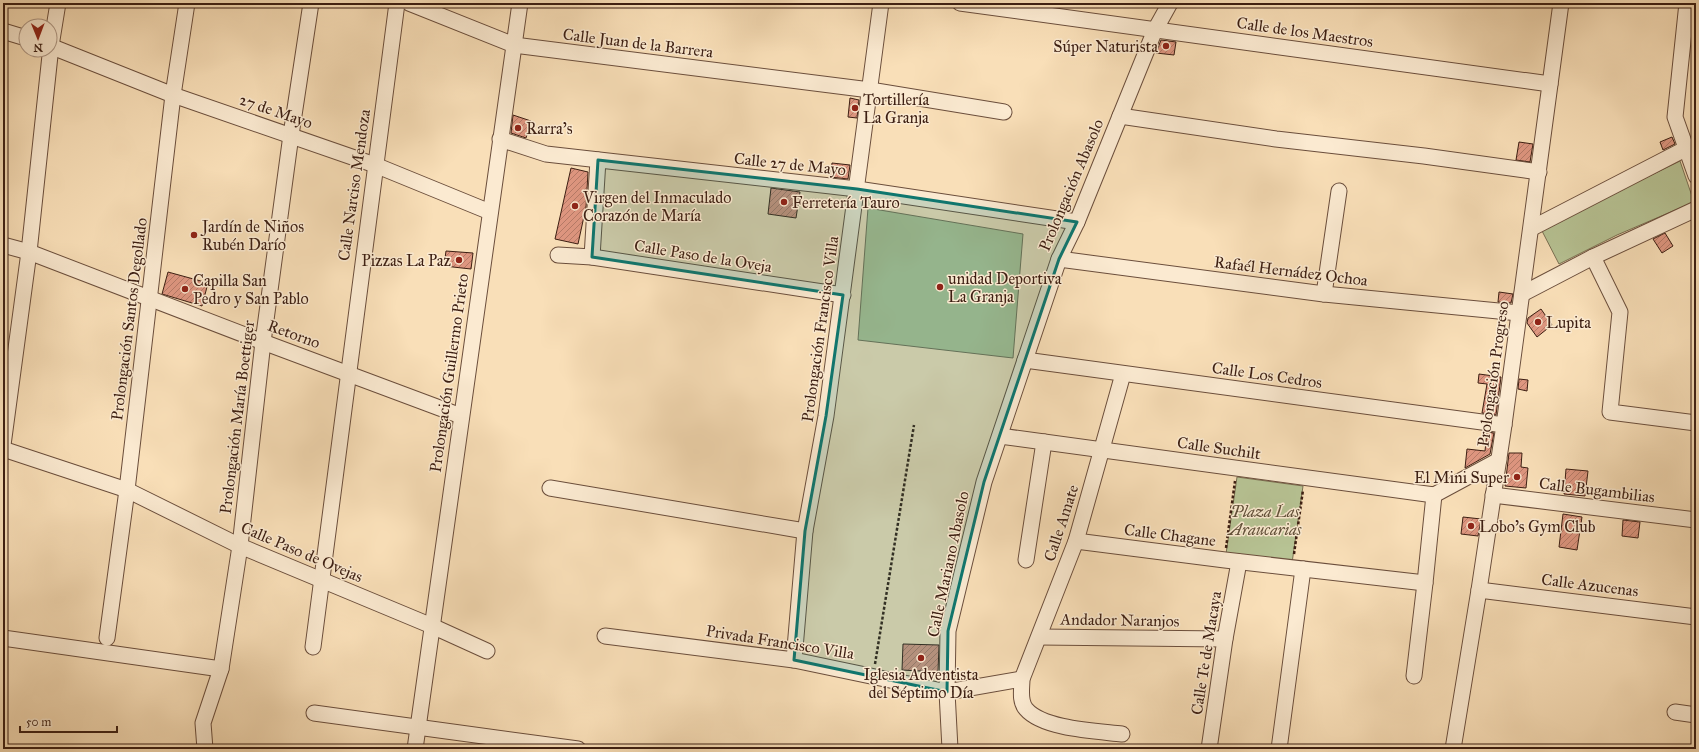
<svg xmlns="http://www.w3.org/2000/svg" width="1699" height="752" font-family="'IM FELL Great Primer',serif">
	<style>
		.park { fill: #b7c394; stroke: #7a7053 }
		.building { fill: url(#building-hatch); stroke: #3c1e12 }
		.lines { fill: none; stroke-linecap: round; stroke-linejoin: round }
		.minor-casing { stroke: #6b4e3c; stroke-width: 17 }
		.path { stroke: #3c1e12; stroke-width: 2.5; stroke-dasharray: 3 2; stroke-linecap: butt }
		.minor { stroke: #fbead1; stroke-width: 15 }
		.marked { fill: #0f766e; fill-opacity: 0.2; stroke: #0f766e; stroke-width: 3; stroke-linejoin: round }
		.poi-dot { fill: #8f2418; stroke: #fbead1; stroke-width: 1.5 }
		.labels { text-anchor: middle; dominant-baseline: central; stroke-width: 3; stroke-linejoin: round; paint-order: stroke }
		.street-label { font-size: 16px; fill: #3c1e12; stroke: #fbead1 }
		.poi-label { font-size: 16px; fill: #3c1e12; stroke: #fbead1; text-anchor: start }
		.park-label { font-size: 16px; font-style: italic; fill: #615039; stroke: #fbead1 }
	</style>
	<defs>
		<pattern id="building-hatch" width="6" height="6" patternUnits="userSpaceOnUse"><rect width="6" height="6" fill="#de9680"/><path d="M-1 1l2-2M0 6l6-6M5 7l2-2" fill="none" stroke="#b57a67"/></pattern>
	</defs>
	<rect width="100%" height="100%" fill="#f9dfb8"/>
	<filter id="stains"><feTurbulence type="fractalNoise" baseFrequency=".005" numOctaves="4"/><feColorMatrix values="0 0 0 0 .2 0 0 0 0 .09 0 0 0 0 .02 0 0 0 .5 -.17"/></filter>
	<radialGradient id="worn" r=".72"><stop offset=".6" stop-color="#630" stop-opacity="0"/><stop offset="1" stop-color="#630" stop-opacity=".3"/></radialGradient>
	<!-- park -->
	<g class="park">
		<polygon points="1680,161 1694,202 1617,235 1559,264 1541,229"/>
		<polygon points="868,208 1023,234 1013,358 858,340"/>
		<polygon points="1237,477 1303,486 1292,563 1226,554"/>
	</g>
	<!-- building -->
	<g class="building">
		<polygon points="1161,40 1176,42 1174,55 1156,53"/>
		<polygon points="850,98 859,100 857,118 848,117"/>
		<polygon points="513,115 531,121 526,138 511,133"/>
		<polygon points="1672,137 1675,144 1663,150 1660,142"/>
		<polygon points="1519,142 1533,144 1530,162 1516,160"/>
		<polygon points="832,163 850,165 848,179 830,177"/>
		<polygon points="571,168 588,172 586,207 578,244 555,239"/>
		<polygon points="771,188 800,192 796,218 768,214"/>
		<polygon points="1665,233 1673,246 1662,253 1653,239"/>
		<polygon points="446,251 473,253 471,269 444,266"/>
		<polygon points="168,272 208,283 202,306 162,294"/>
		<polygon points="1499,292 1513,294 1511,303 1498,302"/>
		<polygon points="1541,309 1552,325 1537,337 1527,323 1528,318"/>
		<polygon points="1479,374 1501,377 1496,415 1482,413 1487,384 1478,383"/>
		<polygon points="1519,379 1528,380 1527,391 1518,389"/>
		<polygon points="1487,432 1494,433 1490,454 1465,468 1467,449 1485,451"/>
		<polygon points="1509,453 1522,453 1521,467 1528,468 1526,488 1505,486"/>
		<polygon points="1566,469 1588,471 1585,496 1564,494"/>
		<polygon points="1563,514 1582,517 1577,550 1559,547"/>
		<polygon points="1463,517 1481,519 1478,536 1461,534"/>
		<polygon points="1623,520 1640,522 1638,538 1622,536"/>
		<polygon points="903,644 939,645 938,672 902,670"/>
	</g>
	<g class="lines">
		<!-- minor casing -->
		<g class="minor-casing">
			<g id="minor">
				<polyline points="409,3 514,45 870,90 1004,112"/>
				<polyline points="960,3 1550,84"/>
				<polyline points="1687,3 1675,117 1696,176"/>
				<polyline points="3,31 26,38"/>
				<polyline points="50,46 173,95 375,165 490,212"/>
				<polyline points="1120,116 1276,139 1424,156 1539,172"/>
				<polyline points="500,139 546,154 857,189 1077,222"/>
				<polyline points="1532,228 1687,148"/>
				<polyline points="3,245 29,252 263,342 461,416"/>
				<polyline points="558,255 592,257 843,295"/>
				<polyline points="592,257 598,160"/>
				<polyline points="1593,257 1620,312 1610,412 1696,423"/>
				<polyline points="1059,259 1324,294 1519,313"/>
				<polyline points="1324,294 1339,191"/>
				<polyline points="1522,294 1593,257 1696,209"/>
				<polyline points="1025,360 1504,425"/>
				<polyline points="1000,436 1434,495"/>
				<polyline points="3,445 29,252 51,46 58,3"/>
				<polyline points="3,449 127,490 240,546 432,626 487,651"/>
				<polyline points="550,488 805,531"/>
				<polyline points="1434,495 1499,460"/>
				<polyline points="1493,495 1696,520"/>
				<polyline points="1076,541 1225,560 1425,583"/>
				<polyline points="1026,560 1044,442"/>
				<polyline points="1479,590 1696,617"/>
				<polyline points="605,636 794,660 947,692 1022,679"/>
				<polyline points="1039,637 1225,639"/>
				<polyline points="3,638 221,669"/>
				<polyline points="107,638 127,490 173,95 187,3"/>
				<polyline points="313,647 397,3"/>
				<polyline points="794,660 805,531 826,416 881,3"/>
				<polyline points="1414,676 1425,583 1434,495"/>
				<polyline points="1675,712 1696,715"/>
				<polyline points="314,713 578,749"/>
				<path d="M1122,734C1096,731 1043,729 1026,709C1019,701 1022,689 1022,679L1076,541L1123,374"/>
				<polyline points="205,749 203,723 221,669 240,546 263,342 291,135 311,3"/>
				<polyline points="415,749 520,3"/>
				<polyline points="950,749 947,692 948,631 984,482 1059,259 1077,222 1155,30 1170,3"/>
				<polyline points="1209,749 1225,639 1239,562"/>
				<polyline points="1279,749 1303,569"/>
				<polyline points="1453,749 1479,590 1504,425 1561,3"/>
			</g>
		</g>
		<!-- path -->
		<g class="path">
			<polyline points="1226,548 1235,481"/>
			<polyline points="1294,554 1303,490"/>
			<polyline points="875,664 914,425"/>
		</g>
		<!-- minor -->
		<use href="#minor" class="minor"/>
	</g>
	<!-- marked area -->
	<path class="marked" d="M598,160L857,189L1077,222L1059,259L984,482L948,631L947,692L794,660L805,531L826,416L843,295L592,257Z"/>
	<!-- markers -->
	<g class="poi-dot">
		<circle cx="1166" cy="46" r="4"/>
		<circle cx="855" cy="108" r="4"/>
		<circle cx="518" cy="128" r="4"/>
		<circle cx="784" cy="202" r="4"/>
		<circle cx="575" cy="206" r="4"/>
		<circle cx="194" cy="235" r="4"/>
		<circle cx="459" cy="260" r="4"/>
		<circle cx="940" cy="287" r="4"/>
		<circle cx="185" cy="289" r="4"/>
		<circle cx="1538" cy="322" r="4"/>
		<circle cx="1517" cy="477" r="4"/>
		<circle cx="1471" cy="526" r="4"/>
		<circle cx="921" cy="658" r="4"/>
	</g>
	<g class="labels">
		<!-- street labels -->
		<g class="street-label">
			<text transform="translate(1305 32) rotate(8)">Calle de los Maestros</text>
			<text transform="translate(638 43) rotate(7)">Calle Juan de la Barrera</text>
			<text transform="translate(276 111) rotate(19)">27 de Mayo</text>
			<text transform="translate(790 164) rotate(6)">Calle 27 de Mayo</text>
			<text transform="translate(354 185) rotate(-82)">Calle Narciso Mendoza</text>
			<text transform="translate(1071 185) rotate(-67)">Prolongación Abasolo</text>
			<text transform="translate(703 256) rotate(9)">Calle Paso de la Oveja</text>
			<text transform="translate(1291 271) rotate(7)">Rafaél Hernádez Ochoa</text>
			<text transform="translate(129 319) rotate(-83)">Prolongación Santos Degollado</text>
			<text transform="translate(820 329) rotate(-82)">Prolongación Francisco Villa</text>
			<text transform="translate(294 334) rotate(20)">Retorno</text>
			<text transform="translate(449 373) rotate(-82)">Prolongación Guillermo Prieto</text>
			<text transform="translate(1493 374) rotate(-82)">Prolongación Progreso</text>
			<text transform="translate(1267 375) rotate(8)">Calle Los Cedros</text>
			<text transform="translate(237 417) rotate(-83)">Prolongación María Boettiger</text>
			<text transform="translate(1219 448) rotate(8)">Calle Suchilt</text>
			<text transform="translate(1597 490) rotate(7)">Calle Bugambilias</text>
			<text transform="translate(1061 523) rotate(-72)">Calle Amate</text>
			<text transform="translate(1170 535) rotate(7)">Calle Chagane</text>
			<text transform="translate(302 552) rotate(23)">Calle Paso de Ovejas</text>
			<text transform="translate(948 564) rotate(-78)">Calle Mariano Abasolo</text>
			<text transform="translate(1590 585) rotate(7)">Calle Azucenas</text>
			<text transform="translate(1120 620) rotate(1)">Andador Naranjos</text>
			<text transform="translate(780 642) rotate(9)">Privada Francisco Villa</text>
			<text transform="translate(1206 653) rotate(-81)">Calle Te de Macaya</text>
		</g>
		<!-- poi labels -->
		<g class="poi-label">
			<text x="1158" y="46" text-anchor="end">Súper Naturista</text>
			<text x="863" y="99">Tortillería<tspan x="863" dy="18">La Granja</tspan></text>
			<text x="526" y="128">Rarra's</text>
			<text x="583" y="197">Virgen del Inmaculado<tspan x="583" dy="18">Corazón de María</tspan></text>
			<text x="792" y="202">Ferretería Tauro</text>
			<text x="202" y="226">Jardín de Niños<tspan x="202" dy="18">Rubén Darío</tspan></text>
			<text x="451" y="260" text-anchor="end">Pizzas La Paz</text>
			<text x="948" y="278">unidad Deportiva<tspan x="948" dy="18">La Granja</tspan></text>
			<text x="193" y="280">Capilla San<tspan x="193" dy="18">Pedro y San Pablo</tspan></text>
			<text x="1546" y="322">Lupita</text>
			<text x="1509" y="477" text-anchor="end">El Mini Super</text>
			<text x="1479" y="526">Lobo's Gym Club</text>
			<text x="921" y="674" text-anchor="middle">Iglesia Adventista<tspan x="921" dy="18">del Séptimo Día</tspan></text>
		</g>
		<!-- park labels -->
		<g class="park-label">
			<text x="1265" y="511">Plaza Las<tspan x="1265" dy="18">Araucarias</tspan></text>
		</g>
	</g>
	<!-- margin -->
	<rect width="1699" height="752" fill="none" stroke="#f9dfb8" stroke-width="16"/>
	<rect x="4" y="4" width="1691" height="744" fill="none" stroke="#3c1e12" stroke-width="2"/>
	<rect x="8" y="8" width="1683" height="736" fill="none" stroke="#3c1e12"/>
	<!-- north arrow -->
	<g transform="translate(38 38) rotate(179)"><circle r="19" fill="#fbead1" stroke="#af9885"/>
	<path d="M0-3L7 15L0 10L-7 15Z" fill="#8f2418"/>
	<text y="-6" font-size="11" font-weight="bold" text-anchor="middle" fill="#3c1e12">N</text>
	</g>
	<!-- scale -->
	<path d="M20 726v6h97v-6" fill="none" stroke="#3c1e12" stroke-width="2"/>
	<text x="26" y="726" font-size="12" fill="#3c1e12" stroke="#fbead1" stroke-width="3" paint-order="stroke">50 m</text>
	<rect width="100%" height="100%" filter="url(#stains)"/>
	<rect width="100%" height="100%" fill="url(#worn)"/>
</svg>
